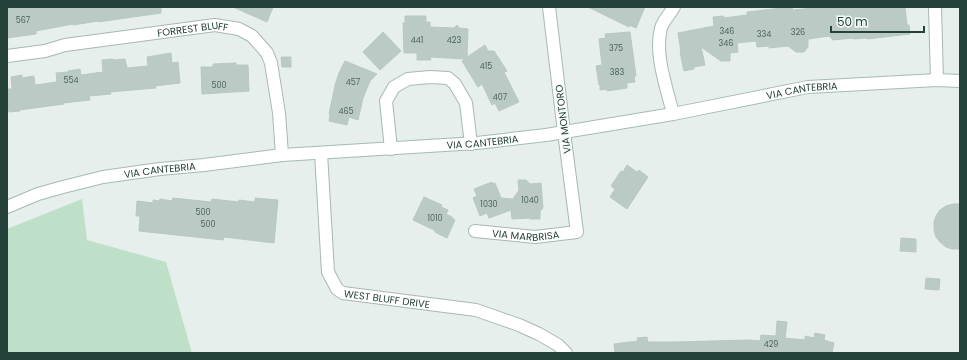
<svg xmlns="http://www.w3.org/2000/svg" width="967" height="360" font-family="Poppins,sans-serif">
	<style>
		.green { fill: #bfe0c8 }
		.building { fill: #bbcac4; stroke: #b8c9c2 }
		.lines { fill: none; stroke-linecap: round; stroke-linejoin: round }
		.minor-casing { stroke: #a8b8b2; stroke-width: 14 }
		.tertiary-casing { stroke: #a8b8b2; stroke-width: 14 }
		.secondary-casing { stroke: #a4bbb3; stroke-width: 14 }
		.minor { stroke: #fff; stroke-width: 12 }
		.tertiary { stroke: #fff; stroke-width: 12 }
		.secondary { stroke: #fff; stroke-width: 12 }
		.labels { text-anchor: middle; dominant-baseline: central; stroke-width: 3; stroke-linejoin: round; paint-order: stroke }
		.number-label { font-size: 8px; fill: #4a645c }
		.street-label { font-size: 10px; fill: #24423a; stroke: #f7fbf9 }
	</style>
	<rect width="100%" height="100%" fill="#e6efeb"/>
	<!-- green -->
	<polygon class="green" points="82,199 87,240 166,262 192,353 7,353 7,229"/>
	<!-- building -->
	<g class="building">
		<polygon points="7,7 161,7 161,13 98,22 98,21 73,25 73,24 36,31 36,34 7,38"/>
		<polygon points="233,7 273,7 267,22"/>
		<polygon points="588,7 645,7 636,28 629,25 629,27"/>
		<polygon points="791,7 791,9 792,8 793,10 825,7 905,7 907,25 909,25 910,34 867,39 867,38 853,39 853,38 833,40 829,36 808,39 808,47 804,52 796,52 788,46 769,48 769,46 757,47 756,41 737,43 738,52 730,53 730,61 721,61 701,47 705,65 694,67 694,69 684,71 680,52 681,52 678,33 714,26 713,17 724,16 724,18 747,15 747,12"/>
		<polygon points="405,16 426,16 426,22 430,22 430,27 454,28 457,25 459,28 468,29 467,57 485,45 488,51 494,51 507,71 504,72 519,102 499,111 495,103 492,105 482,84 478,87 462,61 465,59 430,57 431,60 417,60 417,53 404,53 403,23 405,23"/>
		<polygon points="383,32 401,51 380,70 363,52"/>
		<polygon points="630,32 636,76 634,76 635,82 627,83 627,88 607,91 607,89 600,90 600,84 599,85 596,66 602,65 599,39 606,38 605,34"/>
		<polygon points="171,53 172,63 178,62 180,83 155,86 156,88 110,92 111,94 89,96 90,100 63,103 64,104 19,110 20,111 9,112 7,99 7,89 12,89 11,77 22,75 22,78 34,76 35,85 57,82 56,73 68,72 68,71 80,69 81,75 103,72 102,60 113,59 113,60 125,59 127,68 148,66 147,57"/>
		<polygon points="281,57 291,57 291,67 282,67"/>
		<polygon points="345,61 377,74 370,81 363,98 358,120 349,117 347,125 329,121 330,115 329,114 335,86 335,85 339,73"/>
		<polygon points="236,63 236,65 248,65 249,91 202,94 201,67 213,67 213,64"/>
		<polygon points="627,165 637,172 639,170 648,177 627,209 610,197 615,189 611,186 621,171 623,172"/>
		<polygon points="518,180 526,180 530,184 541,183 543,208 540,211 540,219 530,219 530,218 512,219 511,210 489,218 487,213 480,216 473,198 477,196 474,189 492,182 492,184 495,183 501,198 513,199 519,190"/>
		<polygon points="424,197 442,205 441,207 448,210 446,214 452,217 452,218 455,220 447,238 435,232 435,231 434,230 413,220"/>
		<polygon points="173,198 211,202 212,199 239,202 239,200 255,202 255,198 278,200 274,243 224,237 223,240 139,231 140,216 136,216 137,201 153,203 153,200 159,201 160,199 172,201"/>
		<polygon points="953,204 960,204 960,249 952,249 946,247 940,242 936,237 934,230 934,222 936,216 940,210 946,206"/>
		<polygon points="901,238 916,239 916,252 900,251"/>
		<polygon points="926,278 940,279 939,290 925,289"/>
		<polygon points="777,321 787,322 785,338 805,340 805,336 814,338 815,333 825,335 824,340 834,343 832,353 615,353 614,344 638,341 637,338 647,337 648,342 674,342 749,340 760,341 761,335 776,336"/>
	</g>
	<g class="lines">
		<!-- minor casing -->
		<g class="minor-casing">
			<g id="minor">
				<polyline points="935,7 937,80"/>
				<path id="s1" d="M7,56L45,51L65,45L215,25L239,29L252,36L267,53L271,63L279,113L282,155"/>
				<path d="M673,114C667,88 654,55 661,28C663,21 670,14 674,7"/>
				<polyline points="391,149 386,101 394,87 408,79 430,77 448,78 455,84 466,103 471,144"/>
				<path id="s2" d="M321,153L328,272L337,289L343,293L476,310L519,325L539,334L558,345L566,353"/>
				<path id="s3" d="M475,231L535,237L577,232L564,132"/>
			</g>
		</g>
		<!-- tertiary casing -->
		<g class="tertiary-casing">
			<polyline id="tertiary" points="549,7 564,132"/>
		</g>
		<!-- secondary casing -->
		<g class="secondary-casing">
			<g id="secondary">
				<path id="s4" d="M7,207L38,194L63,187L103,177L160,169L204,165L282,155L477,143L546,135L673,114L808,87L937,80L960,81"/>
			</g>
		</g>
		<!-- minor -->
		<use href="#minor" class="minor"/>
		<!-- tertiary -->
		<use href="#tertiary" class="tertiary"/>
		<!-- secondary -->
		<use href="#secondary" class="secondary"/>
	</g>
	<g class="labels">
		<!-- number labels -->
		<g class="number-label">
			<text x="23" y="20">567</text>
			<text x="727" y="31">346</text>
			<text x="798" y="32">326</text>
			<text x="764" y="34">334</text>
			<text x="417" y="40">441</text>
			<text x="454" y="40">423</text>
			<text x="726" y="43">346</text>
			<text x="616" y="48">375</text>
			<text x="486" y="66">415</text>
			<text x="617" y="72">383</text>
			<text x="71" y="80">554</text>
			<text x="353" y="82">457</text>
			<text x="219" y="85">500</text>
			<text x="500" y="97">407</text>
			<text x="346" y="111">465</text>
			<text x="530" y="200">1040</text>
			<text x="489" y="204">1030</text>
			<text x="203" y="212">500</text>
			<text x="435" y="218">1010</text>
			<text x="208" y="224">500</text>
			<text x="771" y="344">429</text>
		</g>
		<!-- street labels -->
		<g class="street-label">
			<text stroke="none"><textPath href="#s1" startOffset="188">FORREST BLUFF</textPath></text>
			<text stroke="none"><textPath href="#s4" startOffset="806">VIA CANTEBRIA</textPath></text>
			<text transform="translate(563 119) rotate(-97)">VIA MONTORO</text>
			<text stroke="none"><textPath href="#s4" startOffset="482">VIA CANTEBRIA</textPath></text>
			<text stroke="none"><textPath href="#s4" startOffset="158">VIA CANTEBRIA</textPath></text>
			<text stroke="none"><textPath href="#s3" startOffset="51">VIA MARBRISA</textPath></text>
			<text stroke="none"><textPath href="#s2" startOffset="190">WEST BLUFF DRIVE</textPath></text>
		</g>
	</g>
	<!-- border -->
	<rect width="967" height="360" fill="none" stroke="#24423a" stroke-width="16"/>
	<!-- scale -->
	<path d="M831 26v6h93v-6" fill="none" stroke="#24423a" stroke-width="2"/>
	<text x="837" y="26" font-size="12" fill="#24423a" stroke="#f7fbf9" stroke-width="3" paint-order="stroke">50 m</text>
</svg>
